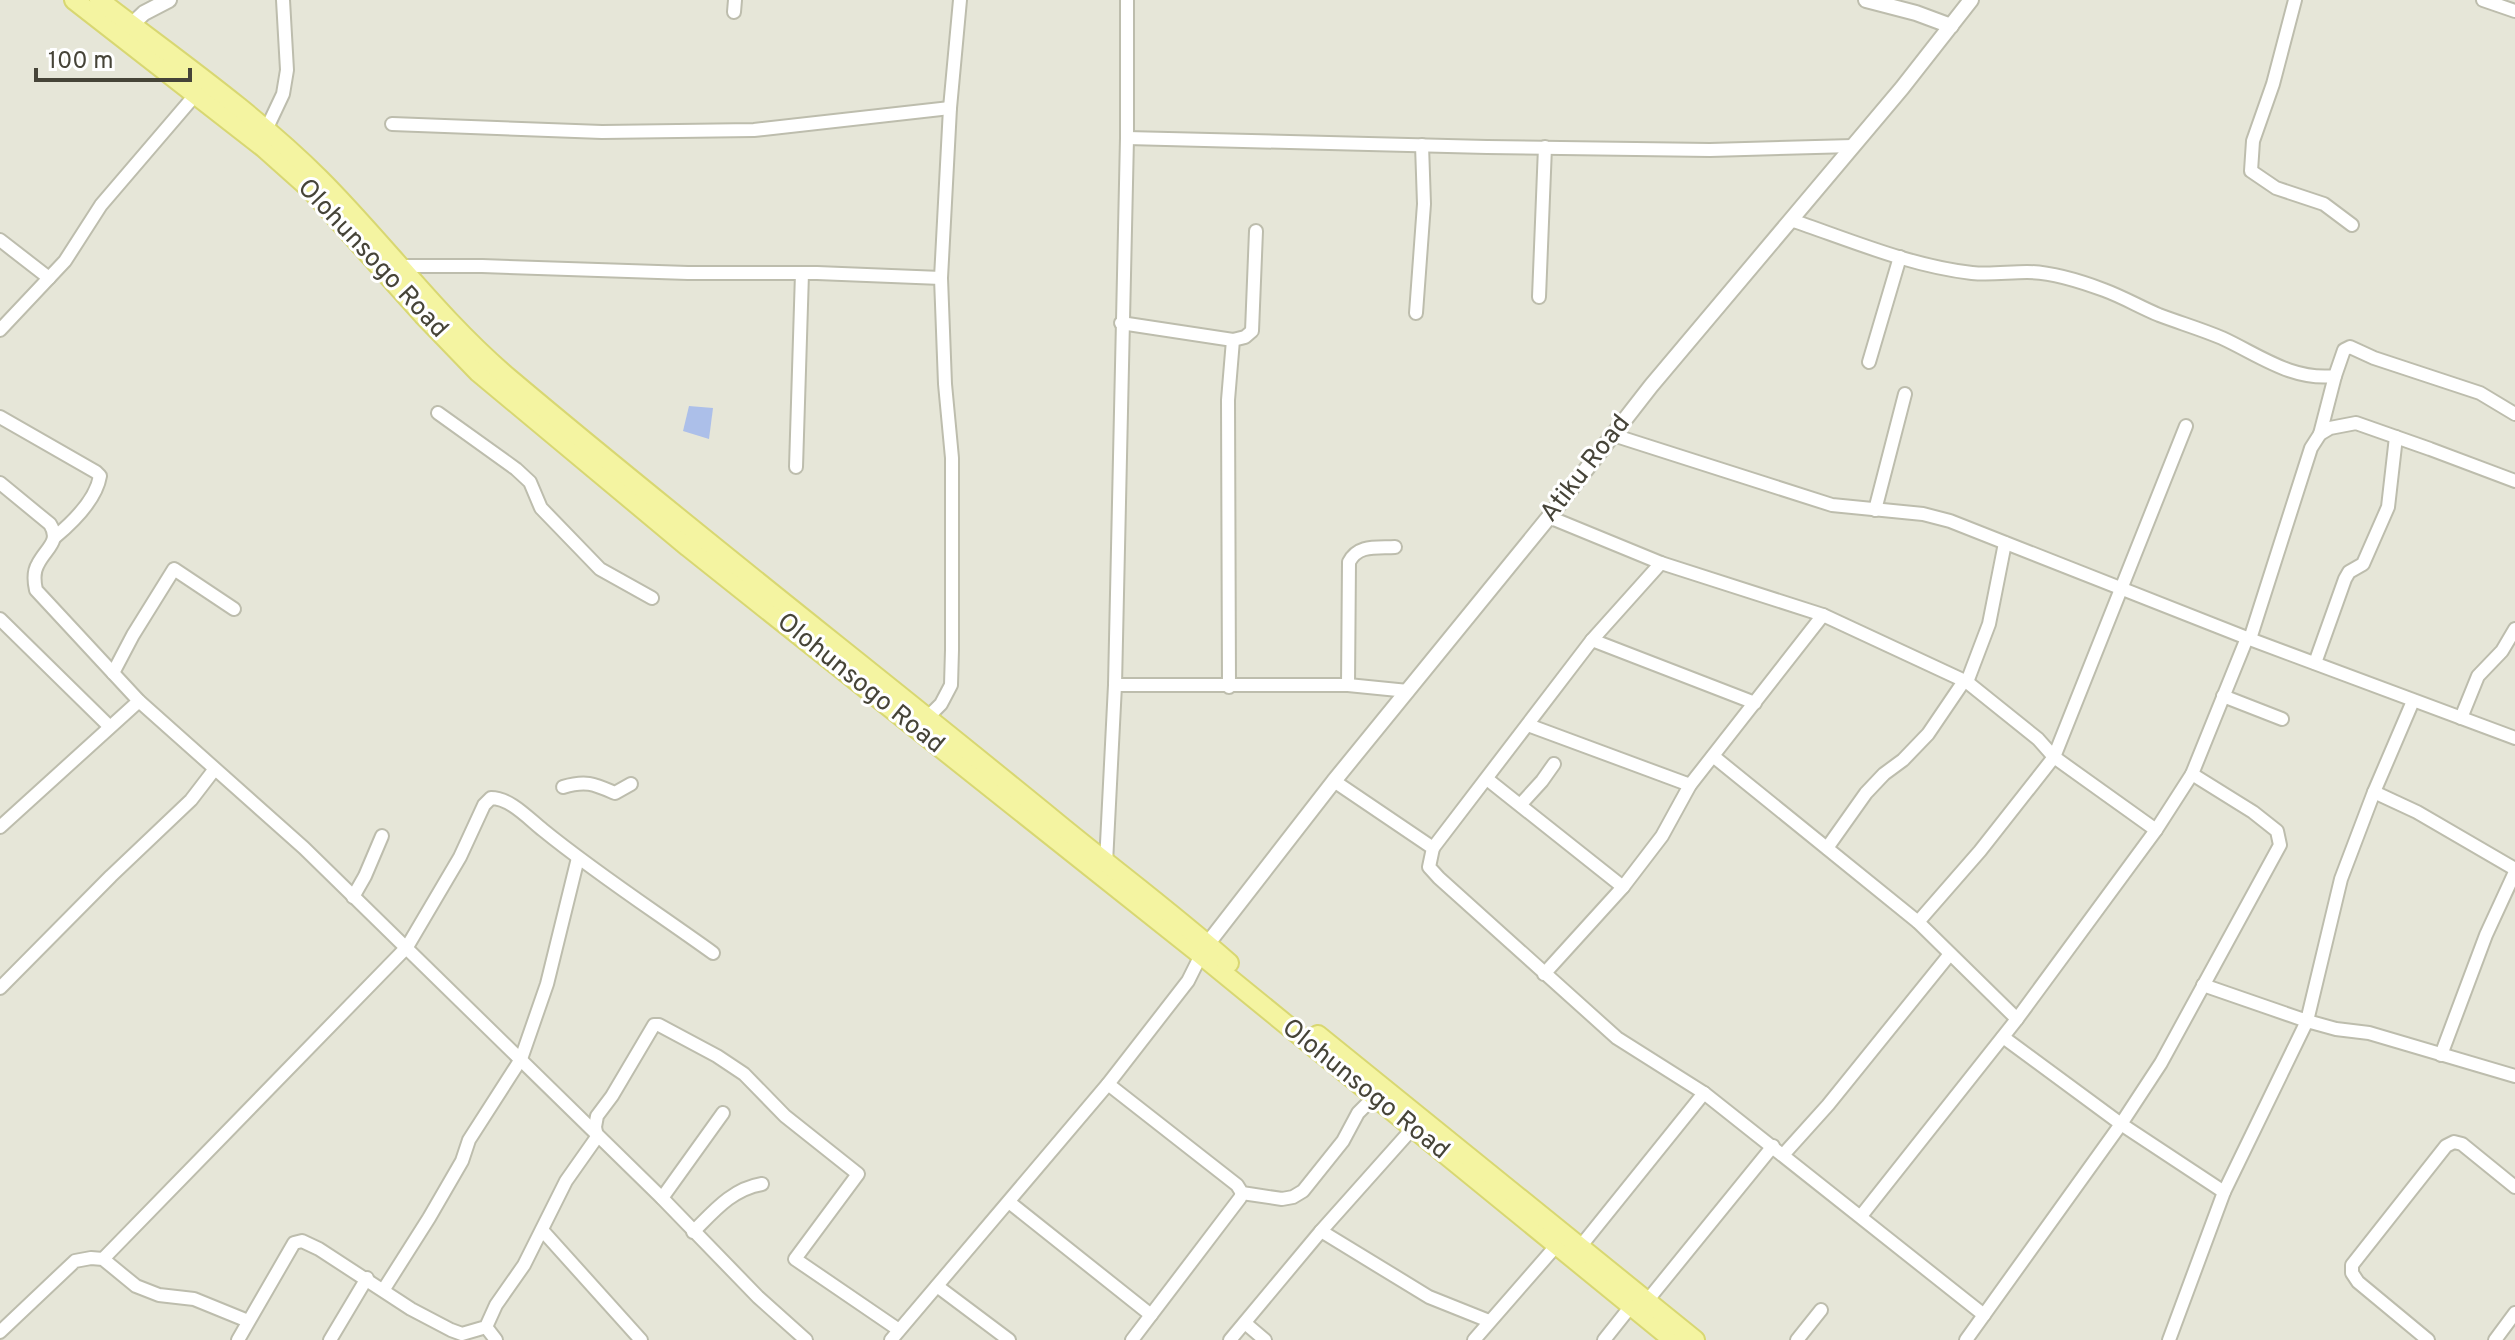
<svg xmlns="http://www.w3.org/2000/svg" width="2515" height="1340" font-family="Overpass,sans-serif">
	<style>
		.residential { fill: #e6e6d8 }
		.water { fill: #acbfe9 }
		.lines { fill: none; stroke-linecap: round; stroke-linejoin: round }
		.minor-casing { stroke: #bdbdad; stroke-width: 16 }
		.tertiary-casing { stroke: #bdbdad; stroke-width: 18 }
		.primary-casing { stroke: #d8d772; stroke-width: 22 }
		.minor { stroke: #fff; stroke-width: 12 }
		.tertiary { stroke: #fff; stroke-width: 14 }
		.primary { stroke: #f4f4a1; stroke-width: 18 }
		.labels { text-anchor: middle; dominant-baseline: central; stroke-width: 6; stroke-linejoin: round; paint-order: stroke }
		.street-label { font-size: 26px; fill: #464438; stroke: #fff }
	</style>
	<rect width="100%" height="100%" fill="#f3f3e9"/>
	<!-- residential -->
	<rect class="residential" x="0" y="0" width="2515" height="1340"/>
	<!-- water -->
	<polygon class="water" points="689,406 713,408 709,439 683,431"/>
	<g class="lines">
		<!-- minor casing -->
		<g class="minor-casing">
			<g id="minor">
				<polyline points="2295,0 2273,84 2253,141 2251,171 2276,188 2324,204 2352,225"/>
				<polyline points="2483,0 2515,11"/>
				<polyline points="734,12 735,0"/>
				<polyline points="392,124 602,132 754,130 950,108"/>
				<polyline points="266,130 283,94 287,70 283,0"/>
				<polyline points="1127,138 1487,147 1710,150 1853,146"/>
				<path d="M1791,220C1850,240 1910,266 1972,273C1990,275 2009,272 2027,272C2052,272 2080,281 2104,290C2123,297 2140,307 2159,315C2180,323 2201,329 2222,338C2259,355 2292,381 2335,376L2344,350L2350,347L2374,358L2480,393L2515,414"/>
				<polyline points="0,240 49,278"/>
				<polyline points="400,266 482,266 688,273 817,273 941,278"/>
				<polyline points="1539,297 1545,147"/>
				<polyline points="1416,313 1424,204 1422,145"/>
				<polyline points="1121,323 1233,340"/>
				<polyline points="0,330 65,261 101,205 196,94"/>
				<polyline points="1869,362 1900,257"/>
				<polyline points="438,413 516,469 530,482 541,508 600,569 652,598"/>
				<path d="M0,417L96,472L100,476C96,500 73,522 55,537"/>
				<polyline points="2320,434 2335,376"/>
				<polyline points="1613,435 1832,505 1923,514 1950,521 2247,638 2515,738"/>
				<polyline points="796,467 802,273"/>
				<path d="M0,483L50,524C61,542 46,548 38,564C33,572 34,581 36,590L139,701L304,848L662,1198L758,1297L806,1340"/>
				<polyline points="1875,510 1905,394"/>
				<polyline points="1549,517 1661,563 1823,615 1967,682 2038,739 2054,757 2156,830"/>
				<polyline points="0,619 109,726"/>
				<polyline points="2250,639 2311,448 2320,434 2330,428 2356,423 2430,449 2515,481"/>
				<polyline points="1592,640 1755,703"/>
				<polyline points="2315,663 2345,579 2349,572 2363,564 2388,507 2396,437"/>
				<polyline points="113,673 133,635 174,569 234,609"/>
				<polyline points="1967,682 1989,624 2005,543"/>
				<polyline points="1115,685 1348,685 1408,691"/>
				<path d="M1348,685L1349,562C1358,544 1377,548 1395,547"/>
				<polyline points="1229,687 1228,400 1233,340 1245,337 1252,331 1256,231"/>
				<polyline points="2223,696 2282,719"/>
				<polyline points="928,717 941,704 951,685 952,650 952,458 945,384 941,278 950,108 960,0"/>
				<polyline points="2461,718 2478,676 2502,651 2515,629"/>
				<polyline points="1528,725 1690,785"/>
				<polyline points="1713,756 1918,922 2017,1019"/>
				<polyline points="1487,779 1623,887"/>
				<polyline points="1334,781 1433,848 1429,867 1439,878 1617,1038 1704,1093 1984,1315"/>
				<path d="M563,787C586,780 594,784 615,793L631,784"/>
				<polyline points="2374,792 2417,812 2515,869"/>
				<polyline points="1521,804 1542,781 1554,764"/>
				<polyline points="0,827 139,701"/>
				<polyline points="1433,848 1592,640 1661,563"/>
				<polyline points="1827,848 1866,793 1884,774 1903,760 1928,734 1964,681"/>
				<polyline points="1106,863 1115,685 1127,138 1127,0"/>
				<polyline points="353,897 365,876 382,836"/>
				<polyline points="1918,922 1980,851 2054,757 2186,426"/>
				<polyline points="1544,974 1623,887 1662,836 1690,785 1823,615"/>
				<polyline points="2203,985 2307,1021 2341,879 2374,792 2413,701"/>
				<polyline points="0,988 111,876 191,800 214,770"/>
				<polyline points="2003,1037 2121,1124 2224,1192"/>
				<polyline points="2441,1055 2486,935 2515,872"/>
				<polyline points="1108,1084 1237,1185 1242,1193 1282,1199 1293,1197 1303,1191 1343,1141 1358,1113 1374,1097"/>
				<polyline points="1783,1155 1828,1105 1950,954"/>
				<polyline points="662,1198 723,1113"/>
				<polyline points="1009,1202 1151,1315"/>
				<polyline points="1861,1216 2017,1019 2156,830 2192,774 2247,638"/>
				<polyline points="542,1230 641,1340"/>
				<polyline points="1321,1231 1429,1297 1489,1321"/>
				<path d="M693,1232C714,1211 732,1189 762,1184"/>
				<polyline points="1580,1247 1704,1093"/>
				<path d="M103,1259L407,947L460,857L484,805L491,798C510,798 528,818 543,830C597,874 656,912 713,953"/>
				<polyline points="937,1286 1009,1340"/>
				<polyline points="384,1289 429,1218 462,1161 469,1140 521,1059 547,984 578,858"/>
				<polyline points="1647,1301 1773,1146"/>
				<polyline points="1245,1323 1265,1340"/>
				<polyline points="486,1327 496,1340"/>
				<polyline points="0,1332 75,1261 91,1258 103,1259 136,1286 159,1295 194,1299 248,1321"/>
				<polyline points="238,1340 294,1243 302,1241 319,1249 411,1309 451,1330 462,1334 486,1327 496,1305 524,1265 566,1181 597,1137 595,1127 597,1116 612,1096 654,1025 659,1025 717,1056 744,1074 785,1116 858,1174 795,1259 899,1330"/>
				<polyline points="330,1340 367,1278"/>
				<polyline points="891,1340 1108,1084 1188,981 1201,955"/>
				<polyline points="1132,1340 1240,1198 1242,1193"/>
				<polyline points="1230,1340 1321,1231 1412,1129"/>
				<polyline points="1474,1340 1556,1246"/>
				<polyline points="1604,1340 1631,1306"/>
				<polyline points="1797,1340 1821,1310"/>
				<polyline points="1966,1340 2121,1124 2161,1063 2280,845 2277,831 2253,812 2192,774"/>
				<polyline points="2169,1340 2224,1192 2307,1021 2336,1029 2369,1033 2515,1076"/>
				<polyline points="2428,1340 2358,1282 2352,1273 2352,1265 2446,1146 2454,1142 2462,1144 2515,1187"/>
				<polyline points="2495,1340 2515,1313"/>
			</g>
		</g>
		<!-- tertiary casing -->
		<g class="tertiary-casing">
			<g id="tertiary">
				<polyline points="1866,0 1916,13 1951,26"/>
				<polyline points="124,32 144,13 169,0"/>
				<polyline points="1202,951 1334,781 1549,517 1651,386 1902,88 1971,0"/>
			</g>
		</g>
		<!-- primary casing -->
		<g class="primary-casing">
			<g id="primary">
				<polyline points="74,0 264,148 310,189 423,315 478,372 688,547 1201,955 1673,1340"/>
				<path d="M99,0C173,57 254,113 320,179C385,244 439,319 510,379C689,530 874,673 1056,822C1113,869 1174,914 1229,963"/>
				<polyline points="1318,1035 1695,1340"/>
			</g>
		</g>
		<!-- minor -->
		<use href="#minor" class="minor"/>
		<!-- tertiary -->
		<use href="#tertiary" class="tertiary"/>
		<!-- primary -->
		<use href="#primary" class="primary"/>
	</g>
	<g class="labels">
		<!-- street labels -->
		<g class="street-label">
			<text transform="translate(372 259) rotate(47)">Olohunsogo Road</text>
			<text transform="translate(1586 469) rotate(-52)">Atiku Road</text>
			<text transform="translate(860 684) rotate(39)">Olohunsogo Road</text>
			<text transform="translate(1365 1090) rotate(39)">Olohunsogo Road</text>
		</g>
	</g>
	<!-- scale -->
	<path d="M36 68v12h154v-12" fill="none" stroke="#464438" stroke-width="4"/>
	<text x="48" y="68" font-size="24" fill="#464438" stroke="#ffffff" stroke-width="6" paint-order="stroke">100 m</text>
</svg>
